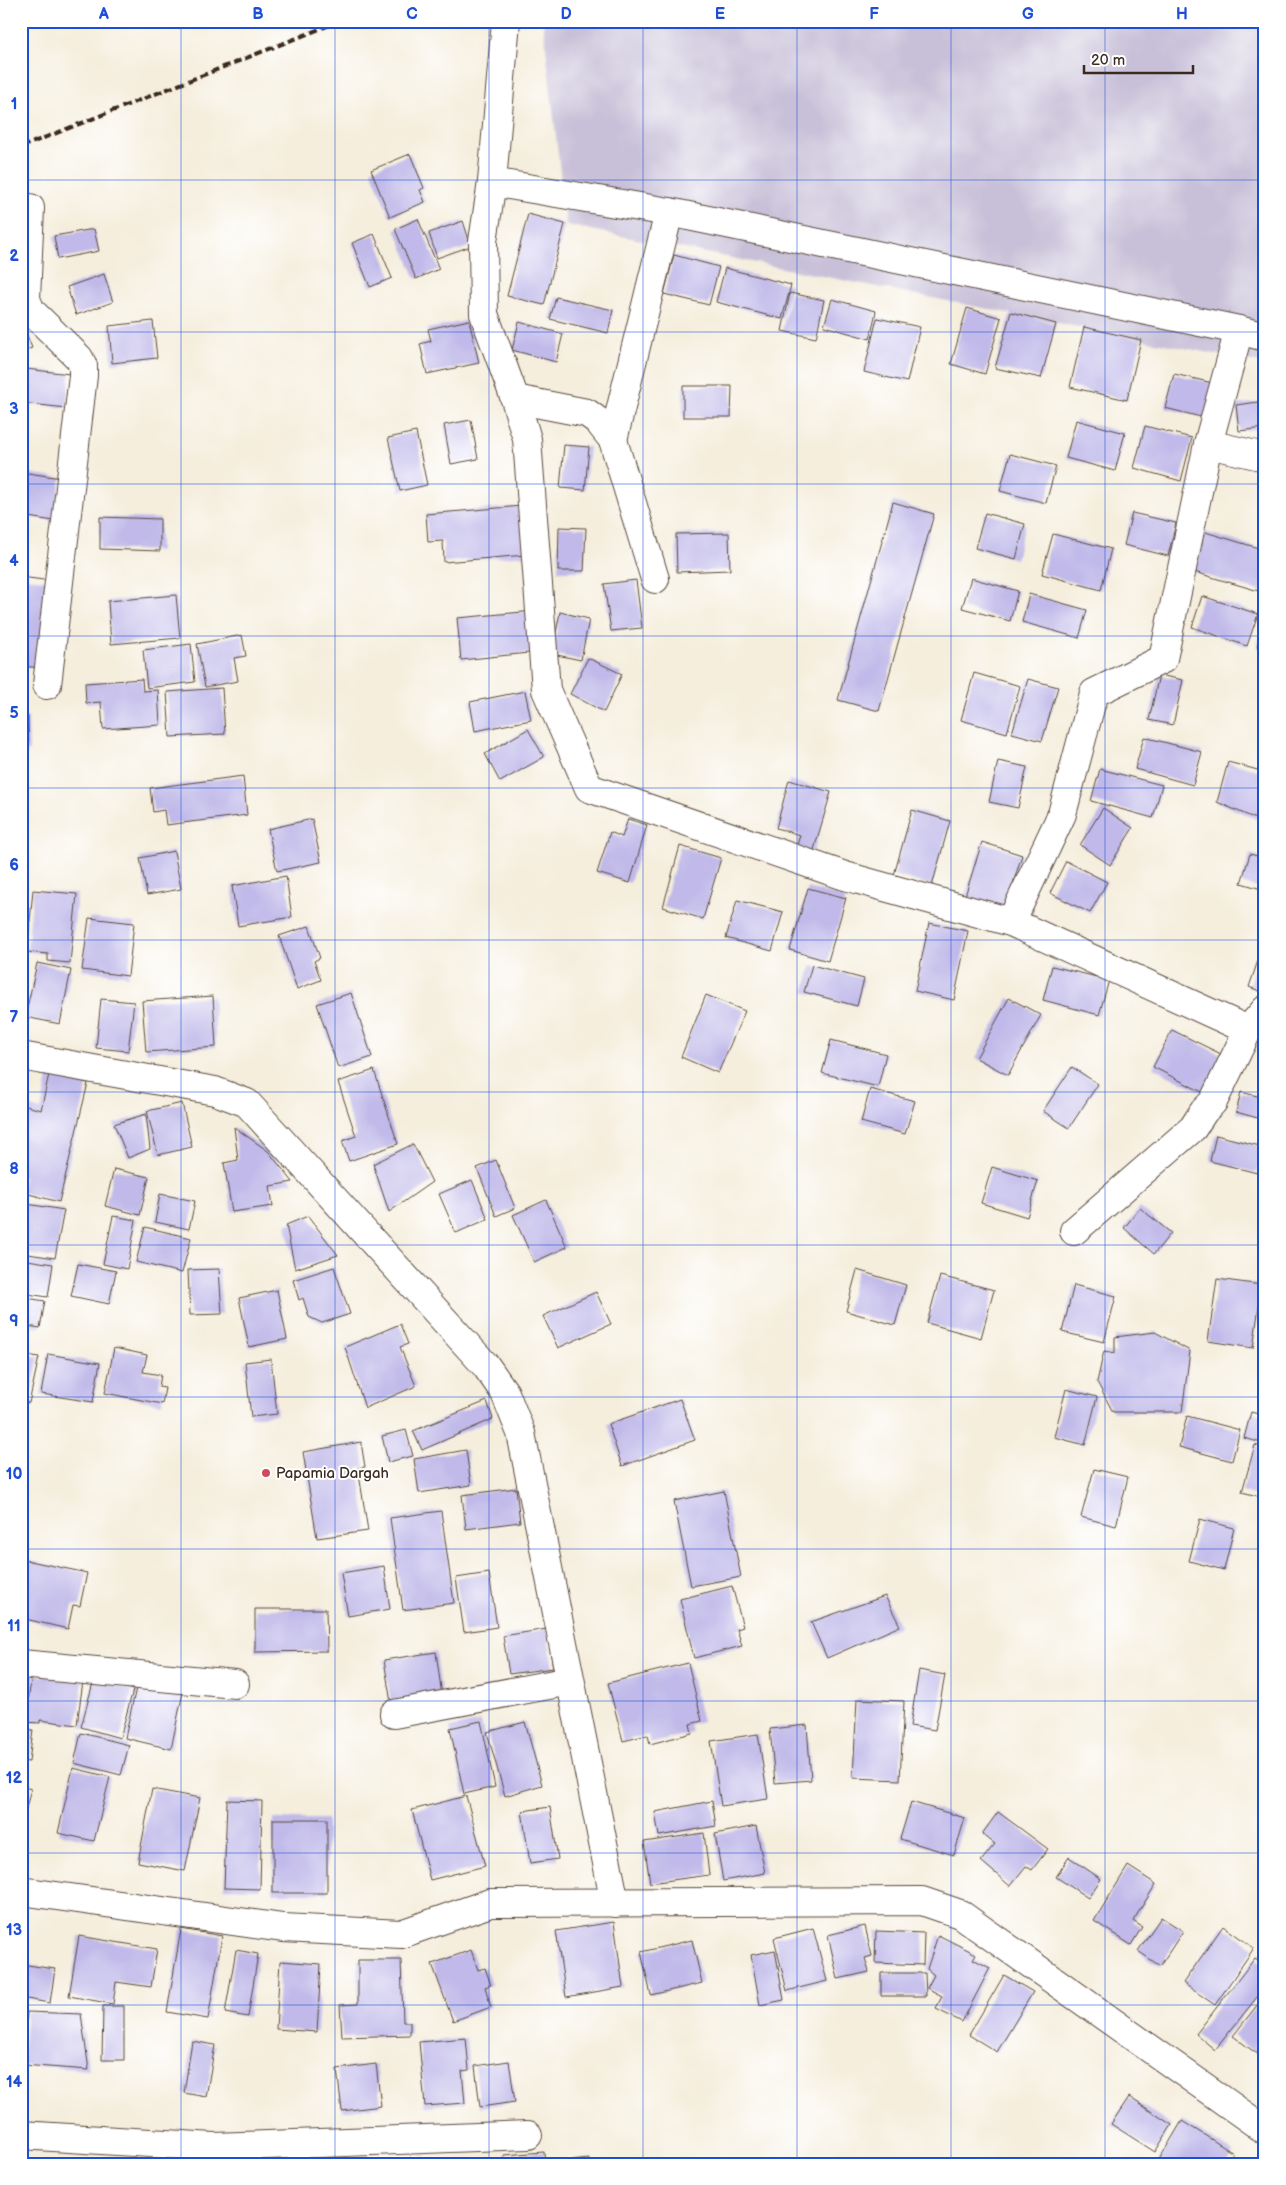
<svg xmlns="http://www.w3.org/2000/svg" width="1286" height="2185" font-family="'Balsamiq Sans',sans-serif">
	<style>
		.industrial { fill: #c8c0d8 }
		.building { fill: #c0b9e9 }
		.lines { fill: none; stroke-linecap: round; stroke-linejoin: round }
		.minor-casing { stroke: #57473b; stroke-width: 30 }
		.minor { stroke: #fff; stroke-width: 28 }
		.rail { stroke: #3b2a1e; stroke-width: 4; stroke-dasharray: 8 4; stroke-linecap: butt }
		.grid { fill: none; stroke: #1d4ed8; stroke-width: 1; stroke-opacity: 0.55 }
		.poi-dot { fill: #d1495b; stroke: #fff; stroke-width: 2 }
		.labels { text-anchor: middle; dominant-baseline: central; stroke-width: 4; stroke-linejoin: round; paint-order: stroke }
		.poi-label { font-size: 15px; fill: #3b2a1e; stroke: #fff; text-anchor: start }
		.neatline { fill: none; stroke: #1d4ed8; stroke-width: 2 }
		.grid-label { font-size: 16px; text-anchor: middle; font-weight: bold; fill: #1d4ed8 }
	</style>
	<rect width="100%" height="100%" fill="#fff"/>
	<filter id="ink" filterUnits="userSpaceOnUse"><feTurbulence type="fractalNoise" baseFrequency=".02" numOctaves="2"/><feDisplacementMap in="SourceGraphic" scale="10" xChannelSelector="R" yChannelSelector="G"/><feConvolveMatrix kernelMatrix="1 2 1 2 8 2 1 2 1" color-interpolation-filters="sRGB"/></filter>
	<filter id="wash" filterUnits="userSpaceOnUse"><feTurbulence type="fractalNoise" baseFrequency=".0096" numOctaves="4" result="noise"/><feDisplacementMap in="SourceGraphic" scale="20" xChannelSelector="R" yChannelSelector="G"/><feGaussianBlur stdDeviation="1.12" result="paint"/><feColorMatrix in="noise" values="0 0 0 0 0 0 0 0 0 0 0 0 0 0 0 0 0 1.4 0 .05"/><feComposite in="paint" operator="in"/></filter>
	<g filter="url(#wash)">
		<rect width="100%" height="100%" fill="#f5eedd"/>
		<!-- industrial -->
		<polygon class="industrial" points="543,21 1265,21 1265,364 566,225"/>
		<g id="blocks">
			<!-- building -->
			<g class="building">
				<polygon points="410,154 424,188 420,190 425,202 390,217 371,170"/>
				<polygon points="528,214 565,224 544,305 507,296"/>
				<polygon points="418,219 439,269 416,279 395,229"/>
				<polygon points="463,221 471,246 437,258 429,233"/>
				<polygon points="94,229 99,251 58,259 54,236"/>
				<polygon points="374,234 392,278 370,287 352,243"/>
				<polygon points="674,255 719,267 709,305 664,294"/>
				<polygon points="725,268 791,285 782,319 716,302"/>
				<polygon points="104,274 113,302 76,315 67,287"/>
				<polygon points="790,293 824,300 816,338 782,331"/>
				<polygon points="556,297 613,310 608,333 550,319"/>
				<polygon points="832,299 876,311 870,339 824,326"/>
				<polygon points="967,308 1001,318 985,374 951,364"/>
				<polygon points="1011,312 1056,324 1041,378 995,368"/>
				<polygon points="877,318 920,327 907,382 864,372"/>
				<polygon points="21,320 32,348 21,352"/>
				<polygon points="469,320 479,363 427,374 420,344 431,341 428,329"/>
				<polygon points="153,321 157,358 112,363 109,326"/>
				<polygon points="519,322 563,334 556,362 512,350"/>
				<polygon points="1084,327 1141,340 1127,400 1070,387"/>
				<polygon points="26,369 70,374 66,408 22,403"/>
				<polygon points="1174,374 1217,384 1209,419 1165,408"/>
				<polygon points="683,386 732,386 731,417 683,417"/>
				<polygon points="1265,401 1265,428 1239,431 1236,405"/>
				<polygon points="471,420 478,459 451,464 444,425"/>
				<polygon points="1076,420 1125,433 1115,471 1066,458"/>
				<polygon points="1145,426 1192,438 1181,481 1134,468"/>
				<polygon points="416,432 427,485 400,491 388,438"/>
				<polygon points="564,445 589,447 585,490 560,488"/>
				<polygon points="1010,454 1056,466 1046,503 1000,491"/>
				<polygon points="21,472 61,478 54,521 21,516"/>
				<polygon points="893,502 934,514 879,711 838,700"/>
				<polygon points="522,506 526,555 444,562 443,541 428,542 426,514"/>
				<polygon points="985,513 1025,524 1016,559 975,548"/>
				<polygon points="1132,513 1176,523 1168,556 1124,545"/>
				<polygon points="100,517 160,519 160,551 100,549"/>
				<polygon points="559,527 586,528 584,571 558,571"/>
				<polygon points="1202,531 1265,550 1265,583 1262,592 1191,571"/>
				<polygon points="729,533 730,570 677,572 676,534"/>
				<polygon points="1053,534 1111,549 1101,590 1042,574"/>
				<polygon points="21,577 51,581 41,668 21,666"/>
				<polygon points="971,578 1018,591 1010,621 962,608"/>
				<polygon points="636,580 642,628 611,631 604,584"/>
				<polygon points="1029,594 1087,610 1079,638 1022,622"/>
				<polygon points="176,595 180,638 111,644 108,601"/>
				<polygon points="1202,596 1258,614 1247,646 1192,627"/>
				<polygon points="534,611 538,652 461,660 457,618"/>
				<polygon points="560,612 589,619 581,660 552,654"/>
				<polygon points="1264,620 1265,620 1265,649 1257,647"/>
				<polygon points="242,635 246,656 234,658 238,681 205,687 197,644"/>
				<polygon points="191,644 195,682 147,688 143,650"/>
				<polygon points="588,658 622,674 604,712 570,694"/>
				<polygon points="974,673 1020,686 1007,733 961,720"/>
				<polygon points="1159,675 1183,680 1173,725 1149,720"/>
				<polygon points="142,679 143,691 158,690 160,725 103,729 101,702 86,703 85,683"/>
				<polygon points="1028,679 1058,687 1042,741 1012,733"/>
				<polygon points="222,688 225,734 170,737 167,692"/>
				<polygon points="525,691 531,720 475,731 470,702"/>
				<polygon points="21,717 28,717 29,751 21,752"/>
				<polygon points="528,729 544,757 500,782 485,754"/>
				<polygon points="1144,737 1202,752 1193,785 1135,769"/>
				<polygon points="998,761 1027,767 1018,808 989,802"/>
				<polygon points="1228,762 1265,772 1265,823 1217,802"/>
				<polygon points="1100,769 1162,785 1153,818 1091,801"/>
				<polygon points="243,776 247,815 166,825 164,810 153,812 150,788"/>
				<polygon points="789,780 831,792 813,853 796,848 800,835 776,828"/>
				<polygon points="1103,808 1133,828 1110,865 1080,845"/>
				<polygon points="912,810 950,821 932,886 894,875"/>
				<polygon points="312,819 321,862 277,871 268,829"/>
				<polygon points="628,819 647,825 630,883 597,873 610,832 622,837"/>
				<polygon points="982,842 1022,855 1005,909 965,896"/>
				<polygon points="680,846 721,858 703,919 663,907"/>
				<polygon points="174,851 181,889 147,895 140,858"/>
				<polygon points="1250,854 1265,858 1265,890 1241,883"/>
				<polygon points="1066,861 1107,882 1090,913 1050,893"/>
				<polygon points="286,876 292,917 238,926 232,886"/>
				<polygon points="808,888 846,898 828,961 790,950"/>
				<polygon points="33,890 77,894 70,963 48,961 48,954 27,952"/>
				<polygon points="737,900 783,912 772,951 726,938"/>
				<polygon points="89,918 134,923 128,976 82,970"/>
				<polygon points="929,923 968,931 954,1000 915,991"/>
				<polygon points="309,926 320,958 314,961 321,980 297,989 279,936"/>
				<polygon points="1264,943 1265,943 1265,993 1249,987"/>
				<polygon points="37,963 71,970 60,1024 25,1017"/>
				<polygon points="812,965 864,979 857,1006 804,992"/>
				<polygon points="1052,966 1109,980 1099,1015 1043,1000"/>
				<polygon points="351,993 372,1057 338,1068 317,1004"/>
				<polygon points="706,995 745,1011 718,1073 681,1057"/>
				<polygon points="213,996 216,1047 146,1052 142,1001"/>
				<polygon points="1009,998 1041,1015 1008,1075 976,1058"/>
				<polygon points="101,999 134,1002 128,1051 96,1048"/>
				<polygon points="1172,1030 1225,1056 1206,1094 1153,1067"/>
				<polygon points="831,1040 886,1054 878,1087 822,1073"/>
				<polygon points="1072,1067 1098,1084 1069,1128 1043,1111"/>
				<polygon points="374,1070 398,1144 349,1161 342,1141 356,1136 338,1082"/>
				<polygon points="49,1074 88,1083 59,1202 21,1192 24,1177 21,1176 21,1126 26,1106 41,1110"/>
				<polygon points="870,1089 915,1101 905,1134 861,1122"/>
				<polygon points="1241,1092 1265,1098 1265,1120 1236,1112"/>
				<polygon points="182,1103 192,1147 158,1155 147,1111"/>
				<polygon points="146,1114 150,1149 128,1158 114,1124"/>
				<polygon points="234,1127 268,1151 293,1182 270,1186 273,1206 232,1212 224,1163 238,1160"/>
				<polygon points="1216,1135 1264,1147 1257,1173 1210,1161"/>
				<polygon points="413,1144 432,1182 389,1212 373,1164"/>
				<polygon points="496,1160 515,1208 496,1216 477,1168"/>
				<polygon points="992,1167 1038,1181 1027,1217 981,1203"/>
				<polygon points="114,1169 149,1177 140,1215 105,1206"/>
				<polygon points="472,1180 488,1219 456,1233 439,1194"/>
				<polygon points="160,1194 195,1201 189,1229 155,1222"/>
				<polygon points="546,1200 567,1247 534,1262 513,1215"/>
				<polygon points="21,1203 64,1210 55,1258 21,1253"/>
				<polygon points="1140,1208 1171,1233 1154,1254 1124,1228"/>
				<polygon points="113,1216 136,1220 127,1269 103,1264"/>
				<polygon points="308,1216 338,1255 295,1269 286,1225"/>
				<polygon points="145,1227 191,1238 182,1273 136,1262"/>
				<polygon points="21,1259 53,1264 48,1297 21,1293"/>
				<polygon points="78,1264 116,1271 109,1304 71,1296"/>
				<polygon points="334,1267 350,1314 322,1323 309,1317 303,1298 299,1300 293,1280"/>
				<polygon points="219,1269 222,1314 190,1315 188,1270"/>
				<polygon points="857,1270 906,1285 895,1325 846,1311"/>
				<polygon points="940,1276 994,1290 981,1338 927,1323"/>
				<polygon points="1217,1279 1262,1285 1253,1348 1208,1341"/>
				<polygon points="1074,1285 1116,1296 1104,1342 1062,1332"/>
				<polygon points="277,1290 287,1339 249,1347 239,1298"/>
				<polygon points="596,1292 611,1324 558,1348 543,1316"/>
				<polygon points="21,1297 45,1301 40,1328 21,1325"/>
				<polygon points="400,1324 408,1344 400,1347 416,1386 365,1408 345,1347"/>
				<polygon points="1155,1332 1190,1351 1182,1412 1113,1412 1097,1382 1104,1351 1115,1353 1115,1337"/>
				<polygon points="114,1348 147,1355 143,1372 161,1375 159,1387 165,1388 162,1404 105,1393"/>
				<polygon points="21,1354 39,1357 29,1403 21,1401"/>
				<polygon points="48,1354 100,1363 93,1402 41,1394"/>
				<polygon points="271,1359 277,1414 251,1417 245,1362"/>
				<polygon points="1066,1389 1097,1397 1085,1445 1054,1437"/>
				<polygon points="680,1399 695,1440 622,1466 608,1424"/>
				<polygon points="487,1401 493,1419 422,1450 413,1431"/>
				<polygon points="1251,1412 1265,1416 1265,1444 1244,1438"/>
				<polygon points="1187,1416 1240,1430 1232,1461 1179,1447"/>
				<polygon points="406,1430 413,1456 388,1462 382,1436"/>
				<polygon points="361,1442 365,1467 358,1468 368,1531 317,1538 303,1452"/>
				<polygon points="1255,1445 1265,1448 1265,1498 1242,1492"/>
				<polygon points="466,1450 471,1485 419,1493 414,1459"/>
				<polygon points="1094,1469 1128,1477 1116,1526 1081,1517"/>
				<polygon points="516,1488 520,1522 466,1529 462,1495"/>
				<polygon points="724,1491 741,1577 691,1586 674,1501"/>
				<polygon points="441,1511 454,1603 403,1610 390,1518"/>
				<polygon points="1200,1519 1234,1528 1224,1570 1189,1561"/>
				<polygon points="21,1559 87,1573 80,1606 73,1605 68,1629 21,1618"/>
				<polygon points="384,1566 390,1609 348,1616 341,1573"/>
				<polygon points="489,1573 497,1627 464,1632 456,1578"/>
				<polygon points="732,1586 743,1627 737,1629 742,1646 694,1658 680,1599"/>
				<polygon points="885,1596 900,1626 827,1658 811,1622"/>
				<polygon points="255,1609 326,1609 327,1651 255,1652"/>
				<polygon points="547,1629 553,1668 509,1674 503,1636"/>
				<polygon points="436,1652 442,1696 391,1703 384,1660"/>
				<polygon points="688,1663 702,1721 690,1724 692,1733 650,1744 648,1735 623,1741 608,1683"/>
				<polygon points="919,1670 945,1675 935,1730 910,1726"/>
				<polygon points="32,1674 83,1681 77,1725 40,1720 40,1723 25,1722"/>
				<polygon points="94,1679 133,1690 120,1738 81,1727"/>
				<polygon points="137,1683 183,1692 171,1749 125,1738"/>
				<polygon points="857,1699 904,1701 900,1780 853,1778"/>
				<polygon points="481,1721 495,1787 464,1794 450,1728"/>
				<polygon points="525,1722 542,1785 505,1796 487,1732"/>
				<polygon points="807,1725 811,1780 775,1783 770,1729"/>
				<polygon points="21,1728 33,1730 29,1762 21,1761"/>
				<polygon points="81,1733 129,1745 121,1775 74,1763"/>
				<polygon points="758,1734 768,1799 721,1806 711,1741"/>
				<polygon points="73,1768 110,1777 94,1841 58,1833"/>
				<polygon points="21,1786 31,1789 22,1823 21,1822"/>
				<polygon points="152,1789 200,1798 185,1871 138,1862"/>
				<polygon points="466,1796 485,1866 430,1880 412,1810"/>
				<polygon points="227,1800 262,1801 260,1889 224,1888"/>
				<polygon points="712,1801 716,1826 659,1836 655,1812"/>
				<polygon points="911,1802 965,1818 954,1855 900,1839"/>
				<polygon points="550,1807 558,1859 530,1863 522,1811"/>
				<polygon points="998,1812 1048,1849 1032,1870 1026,1866 1010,1886 981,1861 995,1844 982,1834"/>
				<rect x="273" y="1819" width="54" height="74"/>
				<polygon points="756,1826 765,1873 723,1881 715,1834"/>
				<polygon points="704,1833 709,1875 650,1883 644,1842"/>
				<polygon points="1069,1857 1101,1879 1088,1898 1056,1877"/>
				<polygon points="1128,1866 1156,1884 1133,1921 1142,1927 1131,1945 1094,1921"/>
				<polygon points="1161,1917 1183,1931 1160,1966 1138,1951"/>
				<polygon points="614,1922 623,1987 566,1997 556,1931"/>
				<polygon points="865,1926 872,1956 865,1958 869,1972 838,1979 828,1935"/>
				<polygon points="1223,1926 1254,1948 1215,2005 1183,1983"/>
				<polygon points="813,1928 827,1981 787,1991 774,1938"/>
				<polygon points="181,1929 222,1936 208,2019 167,2012"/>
				<polygon points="876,1931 924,1933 923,1965 875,1963"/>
				<polygon points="938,1935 976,1954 973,1959 990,1968 962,2022 936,2009 942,1996 927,1988 934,1975 927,1969"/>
				<polygon points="79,1936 157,1949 151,1987 116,1982 113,2004 69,1996"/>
				<polygon points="692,1940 702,1983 651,1995 641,1952"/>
				<polygon points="236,1950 258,1954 248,2017 225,2013"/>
				<polygon points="471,1950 478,1970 485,1968 491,1985 485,1987 491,2007 453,2021 432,1964"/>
				<polygon points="775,1950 784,2000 760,2005 751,1955"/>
				<polygon points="1255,1958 1265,1966 1265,1987 1215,2050 1196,2034"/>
				<polygon points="358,1960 401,1960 403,2022 410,2022 410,2035 342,2037 340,2005 358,2004"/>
				<polygon points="280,1961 321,1964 317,2032 276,2029"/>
				<polygon points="21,1964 55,1969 50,2003 21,1998"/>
				<polygon points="881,1973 925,1973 926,1996 881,1996"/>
				<polygon points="1004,1975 1033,1992 997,2052 969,2035"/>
				<polygon points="1265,1995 1265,2060 1233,2036"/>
				<polygon points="103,2006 124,2006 124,2060 102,2060"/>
				<polygon points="27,2012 81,2014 89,2070 22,2065"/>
				<polygon points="466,2038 469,2070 462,2071 465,2103 425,2106 419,2042"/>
				<polygon points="192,2041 215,2045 206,2097 184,2093"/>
				<polygon points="509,2061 515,2102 480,2107 475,2066"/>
				<polygon points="376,2064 381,2106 342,2111 337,2069"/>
				<polygon points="1129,2097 1172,2125 1155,2152 1111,2124"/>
				<polygon points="1182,2121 1233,2153 1227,2164 1157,2163"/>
				<polygon points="544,2152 545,2164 505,2164 504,2155"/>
				<polygon points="589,2159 589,2164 561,2164 561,2162"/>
			</g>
		</g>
	</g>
	<g filter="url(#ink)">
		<use href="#blocks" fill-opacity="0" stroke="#57473b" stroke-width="1"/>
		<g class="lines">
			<!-- minor casing -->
			<g class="minor-casing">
				<g id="minor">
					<polyline points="506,21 492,182 669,212 1239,330 1208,444 1163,659 1094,693 1062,814 1011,922"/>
					<polyline points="492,182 483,241 484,314 515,399 527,439 546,690 589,788 845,876 1011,922 1248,1030"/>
					<polyline points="30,208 26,299 31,311 79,358 83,366 83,376 47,685"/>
					<polyline points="1239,330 1265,337"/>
					<polyline points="515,399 587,413 598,421 613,440 655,579"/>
					<polyline points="613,440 669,212"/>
					<polyline points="1208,444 1265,457"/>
					<polyline points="21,1056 215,1091 247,1103 486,1366 505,1393 521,1433 615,1903"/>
					<polyline points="1074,1231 1193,1128 1204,1111 1213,1102 1248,1030 1265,1010"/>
					<polyline points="21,1664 235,1684"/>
					<polyline points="394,1714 570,1681"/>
					<polyline points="21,1891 283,1928 401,1934 490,1903 922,1901 960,1914 1265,2130"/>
					<polyline points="21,2135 214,2147 528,2135"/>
				</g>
			</g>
			<!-- minor -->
			<use href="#minor" class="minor"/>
			<!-- rail -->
			<polyline class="rail" points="21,147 340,21"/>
		</g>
	</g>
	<!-- grid -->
	<path class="grid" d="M181,21V2164M335,21V2164M489,21V2164M643,21V2164M797,21V2164M951,21V2164M1105,21V2164M21,180H1265M21,332H1265M21,484H1265M21,636H1265M21,788H1265M21,940H1265M21,1092H1265M21,1245H1265M21,1397H1265M21,1549H1265M21,1701H1265M21,1853H1265M21,2005H1265"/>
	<!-- markers -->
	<circle class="poi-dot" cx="266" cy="1473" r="5"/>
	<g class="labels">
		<!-- poi labels -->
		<g class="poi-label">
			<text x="276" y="1473">Papamia Dargah</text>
		</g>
	</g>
	<!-- margin -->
	<rect width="1286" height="2185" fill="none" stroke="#fff" stroke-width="55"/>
	<!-- scale -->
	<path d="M1084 65v8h109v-8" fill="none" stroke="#3b2a1e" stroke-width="2.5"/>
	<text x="1091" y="65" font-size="15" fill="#3b2a1e" stroke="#ffffff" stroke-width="4" paint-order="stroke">20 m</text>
	<rect x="28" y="28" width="1230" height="2130" class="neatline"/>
	<g class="grid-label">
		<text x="104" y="19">A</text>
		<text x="258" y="19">B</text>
		<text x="412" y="19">C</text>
		<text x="566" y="19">D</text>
		<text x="720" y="19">E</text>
		<text x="874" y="19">F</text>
		<text x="1028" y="19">G</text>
		<text x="1182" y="19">H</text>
		<text x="14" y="109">1</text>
		<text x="14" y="261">2</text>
		<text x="14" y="414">3</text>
		<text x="14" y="566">4</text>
		<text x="14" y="718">5</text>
		<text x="14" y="870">6</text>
		<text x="14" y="1022">7</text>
		<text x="14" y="1174">8</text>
		<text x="14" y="1326">9</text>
		<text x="14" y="1479">10</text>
		<text x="14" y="1631">11</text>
		<text x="14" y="1783">12</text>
		<text x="14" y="1935">13</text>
		<text x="14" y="2087">14</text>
	</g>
</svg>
